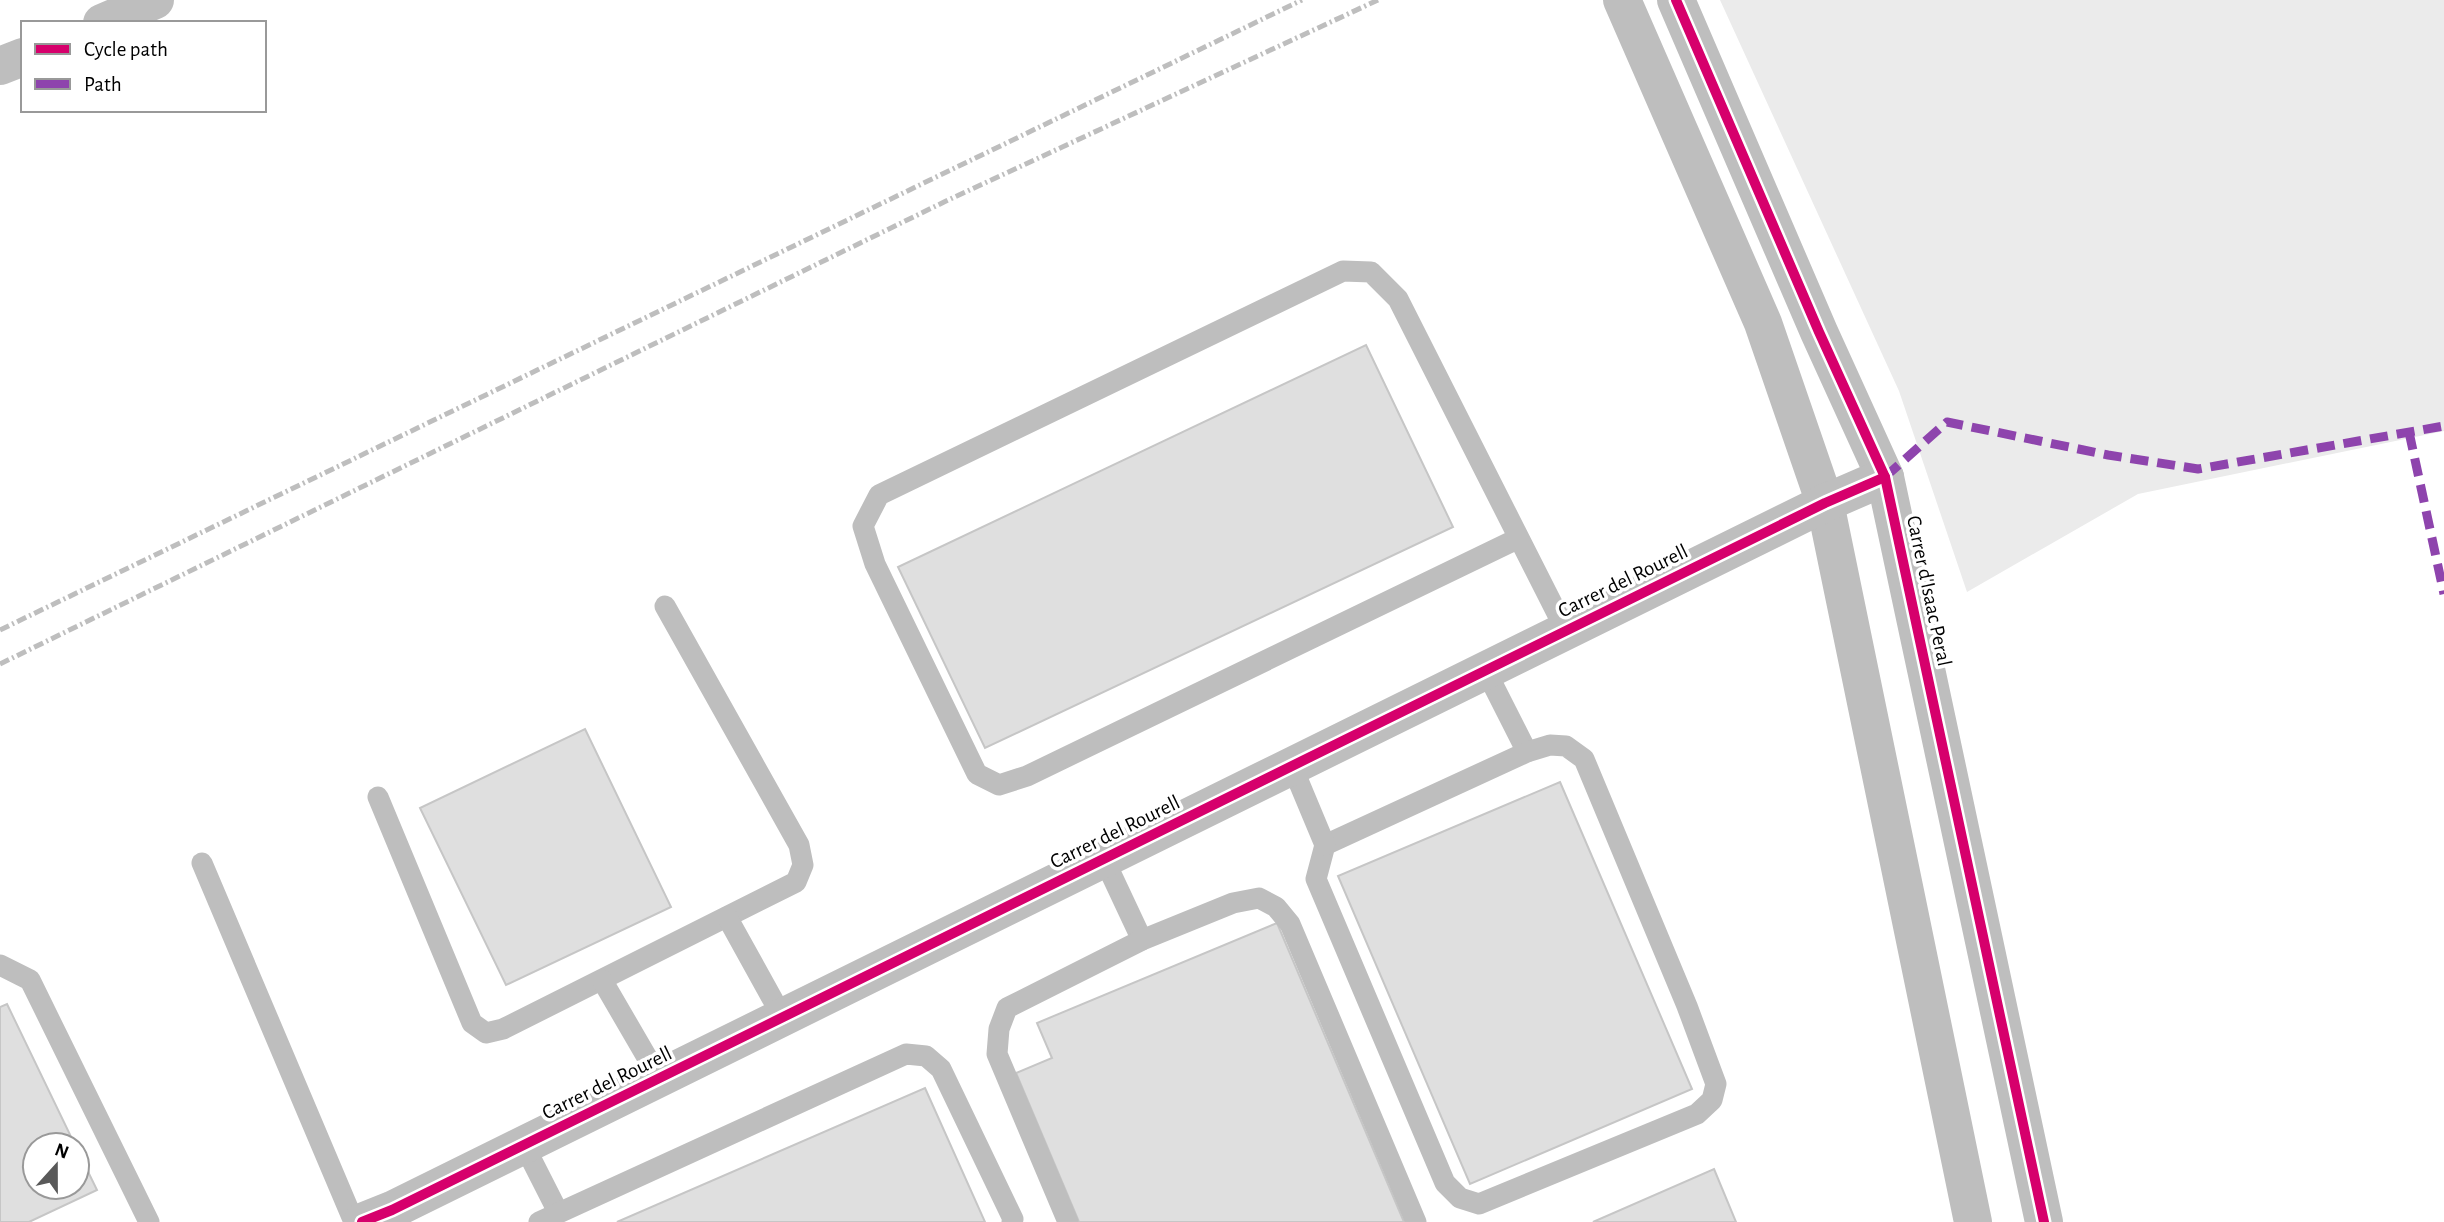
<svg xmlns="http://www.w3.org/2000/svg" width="2444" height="1222" font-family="'Alegreya Sans',sans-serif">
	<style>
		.green { fill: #ebebeb }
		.building { fill: #dfdfdf; stroke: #c6c6c6; stroke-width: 2 }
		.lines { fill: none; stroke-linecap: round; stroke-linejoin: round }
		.service { stroke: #bebebe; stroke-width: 21 }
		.minor { stroke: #bebebe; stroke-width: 38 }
		.tertiary { stroke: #bebebe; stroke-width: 38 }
		.rail { stroke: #bebebe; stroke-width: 5; stroke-dasharray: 10 3.5 2 3.5; stroke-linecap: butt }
		.quiet { stroke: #8e44ad; stroke-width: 9; stroke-dasharray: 18 9; stroke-linecap: butt }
		.cycleway-casing { stroke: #fff; stroke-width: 15 }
		.cycleway { stroke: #d6006c; stroke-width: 10 }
		.labels { text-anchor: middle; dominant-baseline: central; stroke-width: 7; stroke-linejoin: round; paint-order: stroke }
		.street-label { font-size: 21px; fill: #000; stroke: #fff }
	</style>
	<rect width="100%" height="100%" fill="#fff"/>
	<!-- green -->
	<polygon class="green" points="1720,0 2444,0 2444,431 2138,494 1967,592 1899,391"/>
	<!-- building -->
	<g class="building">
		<polygon points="1366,345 1453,527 985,748 898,567"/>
		<polygon points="585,729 671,907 506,985 420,808"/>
		<polygon points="1560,782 1692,1089 1470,1184 1338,876"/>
		<polygon points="1277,923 1404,1222 1079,1222 1016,1073 1052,1058 1037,1023"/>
		<polygon points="7,1004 75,1145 35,1145 35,1187 77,1187 77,1149 97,1190 29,1222 0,1222 0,1007"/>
		<polygon points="925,1088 985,1222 617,1222"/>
		<polygon points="1714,1169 1736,1222 1593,1222"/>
	</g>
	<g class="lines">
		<!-- service -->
		<g class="service">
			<polyline points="1519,538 1027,776 999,785 977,774 875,564 863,526 879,495 1343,271 1371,272 1398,299 1566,631"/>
			<polyline points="1486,671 1527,752"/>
			<polygon points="1550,745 1566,746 1584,759 1687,1006 1716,1084 1712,1100 1697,1114 1479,1204 1460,1198 1445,1183 1316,879 1325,845 1527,752"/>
			<polyline points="1292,766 1325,845"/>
			<polyline points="378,797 472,1023 486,1033 503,1029 796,882 803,865 799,845 665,606"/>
			<polyline points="1104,859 1142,940"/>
			<polyline points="202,863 354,1222"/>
			<polyline points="727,917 783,1018"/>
			<polyline points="0,965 30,980 149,1222"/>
			<polyline points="602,980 659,1078"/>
			<polyline points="524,1145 558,1212"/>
			<polyline points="539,1222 906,1054 926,1056 941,1069 1013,1219 1012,1222"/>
			<polyline points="1068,1222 997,1054 999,1029 1007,1008 1142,940 1233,903 1259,898 1276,907 1290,924 1416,1222"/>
		</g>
		<!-- minor -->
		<g class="minor">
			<polyline points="1622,0 1763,323 1825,503 1973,1222"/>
			<polyline points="1676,0 1819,332 1885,477 2044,1222"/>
			<polyline points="362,1222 392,1210 1825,503 1885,477"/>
		</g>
		<!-- tertiary -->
		<g class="tertiary">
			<polyline points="102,23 155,0"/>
			<polyline points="0,66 23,57"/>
		</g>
		<!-- rail -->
		<g class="rail">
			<polyline points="0,630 1302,0"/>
			<polyline points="0,664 944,202 1378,0"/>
		</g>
		<!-- quiet -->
		<g class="quiet">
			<polyline points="2409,432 2444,594"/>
			<polyline points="1885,477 1947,422 2108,455 2198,469 2444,426"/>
		</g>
		<!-- cycleway casing -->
		<g class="cycleway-casing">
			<g id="cycleway">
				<polyline points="1676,0 1819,332 1885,477 2044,1222"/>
				<polyline points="362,1222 392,1210 1825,503 1885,477"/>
			</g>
		</g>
		<!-- cycleway -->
		<use href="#cycleway" class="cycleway"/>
	</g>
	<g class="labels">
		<!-- street labels -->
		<g class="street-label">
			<text transform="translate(1623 581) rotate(-26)">Carrer del Rourell</text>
			<text transform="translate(1929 591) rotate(78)">Carrer d'Isaac Peral</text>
			<text transform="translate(1115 832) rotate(-26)">Carrer del Rourell</text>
			<text transform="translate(607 1083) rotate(-26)">Carrer del Rourell</text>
		</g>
	</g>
	<!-- legend -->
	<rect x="21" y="21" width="245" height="91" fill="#ffffff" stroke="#999999" stroke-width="2"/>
	<rect x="35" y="44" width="35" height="10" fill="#d6006c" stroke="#999999" stroke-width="2"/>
	<text x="84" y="56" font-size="21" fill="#000000">Cycle path</text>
	<rect x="35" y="79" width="35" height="10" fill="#8e44ad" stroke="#999999" stroke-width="2"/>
	<text x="84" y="91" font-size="21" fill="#000000">Path</text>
	<!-- north arrow -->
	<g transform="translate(56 1166) rotate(21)"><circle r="33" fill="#ffffff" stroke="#999999" stroke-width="2"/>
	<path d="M0-5L12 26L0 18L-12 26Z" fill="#595959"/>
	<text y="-10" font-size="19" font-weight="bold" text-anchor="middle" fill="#000000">N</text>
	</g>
</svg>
